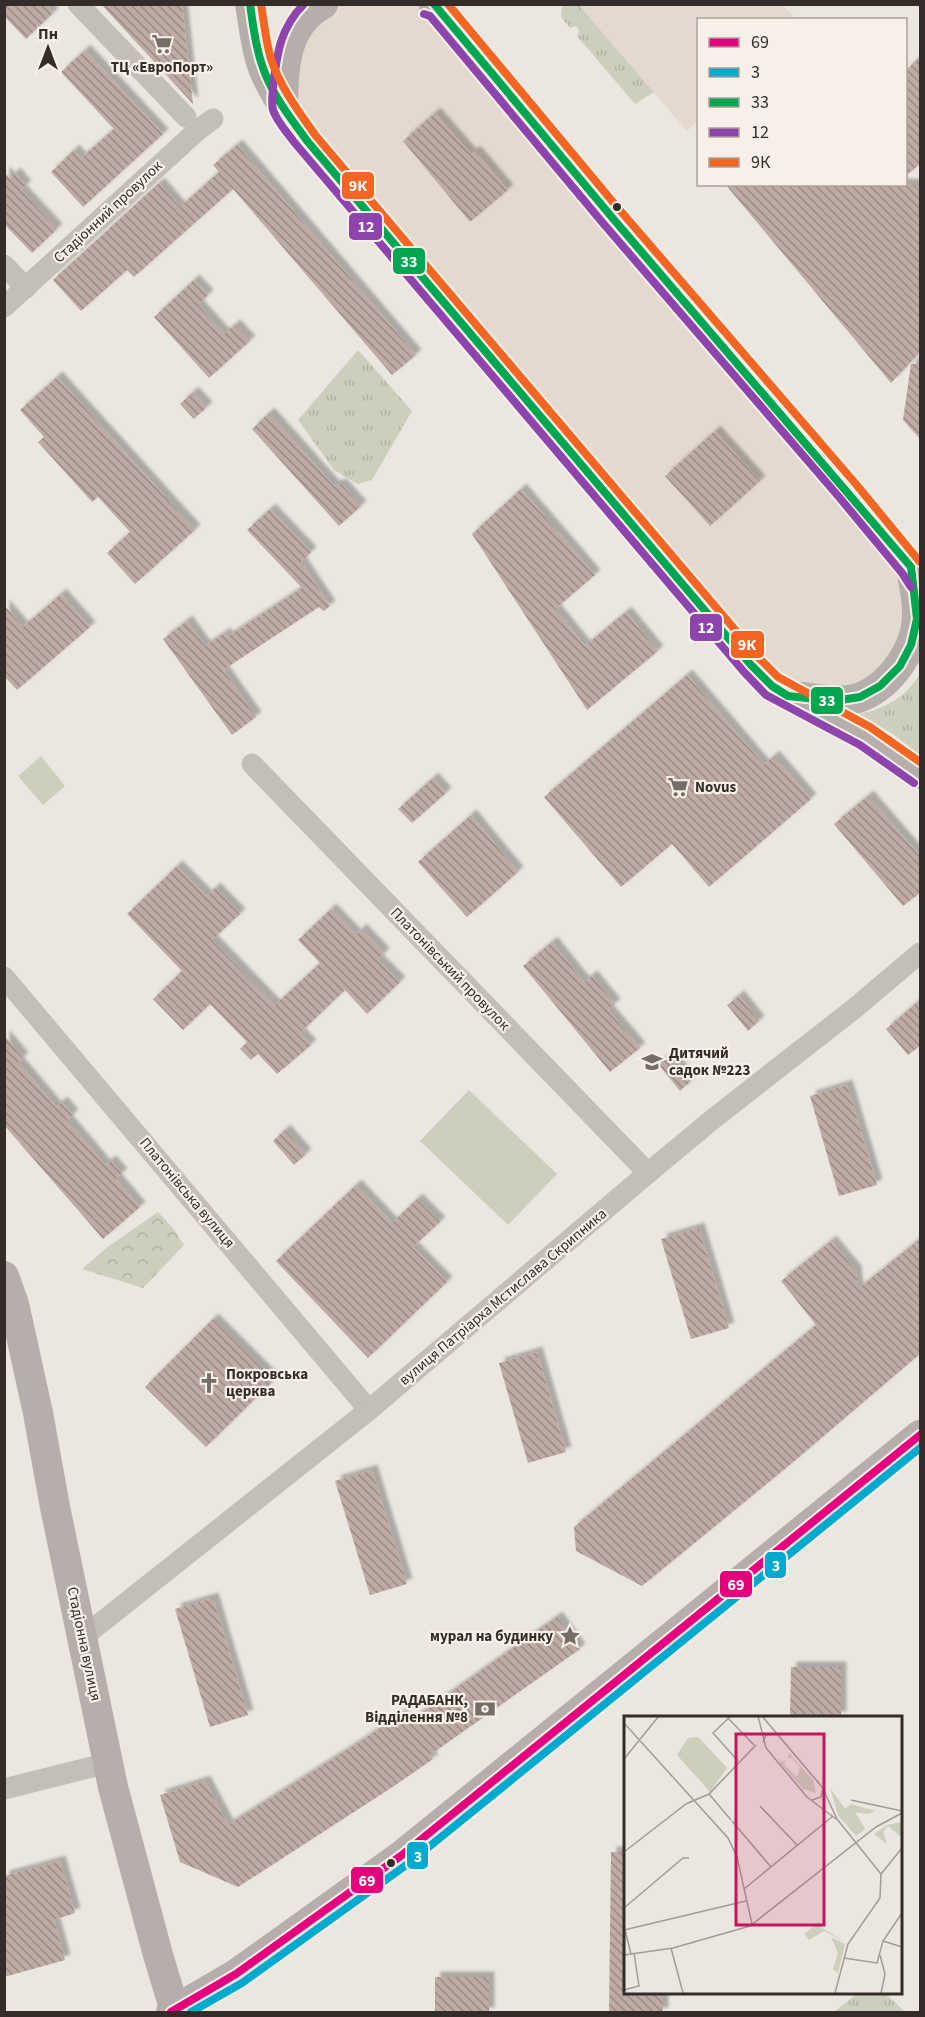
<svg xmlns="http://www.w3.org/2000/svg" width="925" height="2017" font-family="'Source Sans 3',sans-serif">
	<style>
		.grass { fill: url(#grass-tufts) }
		.park { fill: url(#park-crowns) }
		.pitch { fill: #cccfbc }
		.plaza { fill: #e4d9ce }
		.building { fill: url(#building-back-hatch); filter: url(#shadow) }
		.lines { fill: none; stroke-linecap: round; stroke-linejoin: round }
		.street { stroke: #c4beb9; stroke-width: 21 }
		.secondary { stroke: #b5aeaa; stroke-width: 30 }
		.bus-1-casing { stroke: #f8f0e8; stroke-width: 12 }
		.bus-2-casing { stroke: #f8f0e8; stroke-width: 12 }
		.bus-3-casing { stroke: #f8f0e8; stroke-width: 12 }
		.bus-4-casing { stroke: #f8f0e8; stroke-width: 12 }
		.bus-5-casing { stroke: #f8f0e8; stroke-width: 12 }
		.bus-1 { stroke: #e5007d; stroke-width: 8 }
		.bus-2 { stroke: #00a9ce; stroke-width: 8 }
		.bus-3 { stroke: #00a651; stroke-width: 8 }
		.bus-4 { stroke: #8e44ad; stroke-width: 8 }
		.bus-5 { stroke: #f26522; stroke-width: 8 }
		.bus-dot { fill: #342c28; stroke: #f8f0e8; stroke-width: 2 }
		.labels { text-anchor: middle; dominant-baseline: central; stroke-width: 4.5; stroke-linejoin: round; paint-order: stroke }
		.poi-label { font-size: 15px; font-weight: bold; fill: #342c28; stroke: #f8f0e8; text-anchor: start }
		.street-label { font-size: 15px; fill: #342c28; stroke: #f8f0e8 }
		.inset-road { fill: none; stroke: #a29c96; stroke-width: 1.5 }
		.view { fill: #c2185b; fill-opacity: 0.15; stroke: #c2185b; stroke-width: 3 }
		.inset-edge { fill: none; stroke: #342c28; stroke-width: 3 }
		.line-badge { stroke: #f8f0e8; stroke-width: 2 }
		.badge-label { font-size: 16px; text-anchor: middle; font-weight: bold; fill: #fff }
	</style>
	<defs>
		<pattern id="grass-tufts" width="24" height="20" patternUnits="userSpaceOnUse" patternTransform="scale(1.5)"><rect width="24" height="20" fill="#cccfbc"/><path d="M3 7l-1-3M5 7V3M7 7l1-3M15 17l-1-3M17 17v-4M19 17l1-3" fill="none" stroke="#b0b2a2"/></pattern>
		<pattern id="park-crowns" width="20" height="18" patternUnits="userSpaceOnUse" patternTransform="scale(1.5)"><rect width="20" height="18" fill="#cccfbc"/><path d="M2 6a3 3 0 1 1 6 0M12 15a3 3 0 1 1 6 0" fill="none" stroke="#b0b2a2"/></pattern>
		<pattern id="building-back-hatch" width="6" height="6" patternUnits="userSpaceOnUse" patternTransform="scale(1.5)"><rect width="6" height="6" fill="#bdaba4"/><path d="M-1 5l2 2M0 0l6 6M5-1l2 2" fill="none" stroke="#9a8b86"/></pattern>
		<filter id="shadow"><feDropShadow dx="5.5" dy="-5.5" stdDeviation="1.5" flood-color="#0004"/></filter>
	</defs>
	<rect width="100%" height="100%" fill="#ebe6e0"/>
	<!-- grass -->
	<g class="grass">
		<polygon points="564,5 579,5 654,92 635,104 577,36 579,32 578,28 575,26 570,28 561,17 562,6"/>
		<polygon points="358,350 412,411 372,480 358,484 334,470 298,420"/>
		<path d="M920,674V755L893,734L859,714C885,709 906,697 920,674Z"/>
		<polygon points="859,1992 884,1992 905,2012 834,2012"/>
	</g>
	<!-- park -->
	<polygon class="park" points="158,1212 173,1228 184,1245 143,1288 82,1269 109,1246"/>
	<!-- pitch -->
	<g class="pitch">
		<polygon points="41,756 65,786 43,805 18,776"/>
		<polygon points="469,1090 557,1174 508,1225 420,1141"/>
	</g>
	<!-- plaza -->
	<g class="plaza">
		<polygon points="323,4 427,4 847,490 916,599 880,686 788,696 315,151 284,70"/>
		<polygon points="579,5 783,5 796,19 698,20 698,121 687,131"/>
	</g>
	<!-- building -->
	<g class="building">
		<polygon points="4,4 45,4 53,13 26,39 4,16"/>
		<polygon points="101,4 182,4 193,104"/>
		<polygon points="85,50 163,134 83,207 51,172 74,150 81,158 114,129 61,72"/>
		<polygon points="921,56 921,163 906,176 906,70"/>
		<polygon points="435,113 471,154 475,151 508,190 470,222 403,141"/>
		<polygon points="237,145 416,355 392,375 233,189 134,277 127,270 81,311 53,280 159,183 180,207 219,172 213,165"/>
		<polygon points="4,172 10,178 15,173 26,186 21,190 57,229 32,253 4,224"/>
		<polygon points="725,184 914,184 921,192 921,351 891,383"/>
		<polygon points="194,280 208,295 198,305 224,334 235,325 250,341 209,378 154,317"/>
		<polygon points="911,364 921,364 921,440 903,420"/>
		<polygon points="57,377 195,530 135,584 107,553 130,532 98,497 92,502 38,442 44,437 20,410"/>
		<polygon points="193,392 207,407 194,419 180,404"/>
		<polygon points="269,413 334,486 341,484 361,506 339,526 252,429"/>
		<polygon points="715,431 760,481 710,526 665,476"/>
		<polygon points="521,489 595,575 555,609 585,646 626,612 658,651 587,710 472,534"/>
		<polygon points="270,509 311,552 301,562 330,606 324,611 319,607 223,670 256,717 232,735 163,639 187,621 205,646 225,633 227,637 302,588 247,530"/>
		<polygon points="61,594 90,627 17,690 4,676 4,605 23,627"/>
		<polygon points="687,675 764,765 774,756 811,799 709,887 672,844 621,887 544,797"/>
		<polygon points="433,778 446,793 412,823 398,809"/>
		<polygon points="868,796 921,857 921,892 903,906 834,824"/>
		<polygon points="471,815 518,872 467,917 418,862"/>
		<polygon points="177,866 207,896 215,888 240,914 212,940 275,1005 320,963 298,940 331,909 356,935 361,929 384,953 378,960 400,982 367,1014 345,990 300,1033 311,1045 277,1074 258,1054 251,1060 240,1049 247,1042 210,1004 183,1030 153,999 182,971 127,914"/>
		<polygon points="552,942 584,982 592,976 615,1004 608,1010 640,1048 610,1072 523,966"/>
		<polygon points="739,996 759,1021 748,1031 727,1005"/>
		<polygon points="921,999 921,1045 908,1055 886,1029"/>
		<polygon points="4,1035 23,1058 18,1062 56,1107 62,1102 67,1108 73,1115 67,1120 105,1165 111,1161 116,1167 122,1173 116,1179 140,1207 103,1239 4,1125"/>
		<polygon points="669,1055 691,1081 680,1091 658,1064"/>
		<polygon points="847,1085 877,1185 839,1196 810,1096"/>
		<polygon points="285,1130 306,1154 294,1165 273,1141"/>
		<polygon points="356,1185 392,1223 417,1199 440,1222 413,1247 447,1282 368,1358 276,1261"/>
		<polygon points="699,1228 729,1328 691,1339 661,1239"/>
		<polygon points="921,1238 921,1353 792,1463 642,1586 576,1551 574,1527 816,1325 781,1281 831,1241 856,1271 858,1289"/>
		<polygon points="213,1319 274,1380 206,1447 145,1387"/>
		<polygon points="537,1352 566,1452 528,1463 499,1363"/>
		<polygon points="372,1470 407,1584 370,1595 335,1481"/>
		<polygon points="213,1598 248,1715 210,1727 175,1609"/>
		<polygon points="557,1617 580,1649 430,1755 433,1759 394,1786 238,1887 180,1862 160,1795 205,1781 228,1825 361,1741 401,1714 407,1723"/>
		<polygon points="791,1667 841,1667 841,1717 790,1717"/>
		<polygon points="611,1852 625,1852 625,1992 663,1992 663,2013 609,2013"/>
		<polygon points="60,1861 75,1913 54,1920 65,1960 4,1977 4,1876"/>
		<rect x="435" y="1977" width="54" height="36"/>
	</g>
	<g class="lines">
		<!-- street -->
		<g class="street">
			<polyline points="78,4 186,117"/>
			<polyline points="4,265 26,288"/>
			<polyline points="4,307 198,130 213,119"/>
			<polyline points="252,764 648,1173"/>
			<polyline points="4,977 369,1410"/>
			<polyline points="83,1637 369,1410 648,1173 713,1119 855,1008 920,953"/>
			<polyline points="4,1789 108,1763"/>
		</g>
		<!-- secondary -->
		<g class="secondary">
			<path d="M250,4C254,27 256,52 265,73C278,101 296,127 315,151L751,665L772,686L865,736L920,774"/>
			<polyline points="434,4 610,215 847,490 911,567 920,582"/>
			<path d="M283,104C284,65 285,25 323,4"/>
			<path d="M802,697C820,699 843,704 861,697C891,685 916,649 917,617C918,600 913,583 911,567"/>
			<polyline points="4,1276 14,1304 38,1413 55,1507 113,1787 158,1955 175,2011"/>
			<polyline points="171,2012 236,1974 402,1855 920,1435"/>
		</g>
		<!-- bus-1 casing -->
		<g class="bus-1-casing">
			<polyline id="bus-1" points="171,2012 236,1974 402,1855 920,1435"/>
		</g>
		<!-- bus-2 casing -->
		<g class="bus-2-casing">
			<polyline id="bus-2" points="191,2012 242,1983 409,1863 920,1448"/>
		</g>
		<!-- bus-3 casing -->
		<g class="bus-3-casing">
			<path id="bus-3" d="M250,4C253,25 255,45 262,65C271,93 290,118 308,142L751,665L772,686L788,696L834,701L860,697L880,686L900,666L911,645L917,619L911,567L610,215L434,4"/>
		</g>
		<!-- bus-4 casing -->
		<g class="bus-4-casing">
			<g id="bus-4">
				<path d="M304,4C280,28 277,54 273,86C273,94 271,102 273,110C277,122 287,132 294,142L744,672L766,695L860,745L914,783"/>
				<polyline points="424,14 430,16 602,222 839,497 902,573 911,587"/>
			</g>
		</g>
		<!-- bus-5 casing -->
		<g class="bus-5-casing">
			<g id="bus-5">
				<path d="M261,4C264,23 266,42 271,59C280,87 299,112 316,136L759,658L778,677L870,727L920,762"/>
				<polyline points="448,4 618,208 855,483 920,562"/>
			</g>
		</g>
		<!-- bus-1 -->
		<use href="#bus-1" class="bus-1"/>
		<!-- bus-2 -->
		<use href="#bus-2" class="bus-2"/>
		<!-- bus-3 -->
		<use href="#bus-3" class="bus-3"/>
		<!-- bus-4 -->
		<use href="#bus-4" class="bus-4"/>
		<!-- bus-5 -->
		<use href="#bus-5" class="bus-5"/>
	</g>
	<!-- icons -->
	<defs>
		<g id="supermarket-bare" transform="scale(1.62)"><path d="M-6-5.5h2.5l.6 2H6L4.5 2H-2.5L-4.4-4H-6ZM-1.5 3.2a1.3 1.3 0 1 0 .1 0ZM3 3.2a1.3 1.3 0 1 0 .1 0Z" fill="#746d68" stroke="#f8f0e8" stroke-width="2.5" paint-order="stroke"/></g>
		<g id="school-bare" transform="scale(1.62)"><path d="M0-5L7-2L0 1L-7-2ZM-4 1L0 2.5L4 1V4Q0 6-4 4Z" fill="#746d68" stroke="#f8f0e8" stroke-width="2.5" paint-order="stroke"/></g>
		<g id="church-bare" transform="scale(1.62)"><path d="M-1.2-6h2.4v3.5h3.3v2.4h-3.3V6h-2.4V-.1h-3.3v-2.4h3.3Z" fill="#746d68" stroke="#f8f0e8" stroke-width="2.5" paint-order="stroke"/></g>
		<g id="sight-bare" transform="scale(1.62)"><path d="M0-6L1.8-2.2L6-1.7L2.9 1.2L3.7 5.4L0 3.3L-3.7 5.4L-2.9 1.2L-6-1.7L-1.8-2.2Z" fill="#746d68" stroke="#f8f0e8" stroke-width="2.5" paint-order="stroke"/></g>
		<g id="bank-bare" transform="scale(1.62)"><path d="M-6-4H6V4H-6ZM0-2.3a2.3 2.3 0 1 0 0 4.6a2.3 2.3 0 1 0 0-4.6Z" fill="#746d68" stroke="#f8f0e8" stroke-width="2.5" paint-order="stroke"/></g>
	</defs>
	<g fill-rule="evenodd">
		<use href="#supermarket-bare" x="162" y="44"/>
		<use href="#supermarket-bare" x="678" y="787"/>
		<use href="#school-bare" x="652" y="1062"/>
		<use href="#church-bare" x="209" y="1383"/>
		<use href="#sight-bare" x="570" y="1636"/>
		<use href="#bank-bare" x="485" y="1709"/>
	</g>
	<!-- markers -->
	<g class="bus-dot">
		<circle cx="617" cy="207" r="5"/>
		<circle cx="391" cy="1863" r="5"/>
	</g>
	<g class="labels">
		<!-- poi labels -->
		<g class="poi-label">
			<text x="162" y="67" text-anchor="middle">ТЦ «ЕвроПорт»</text>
			<text x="695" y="787">Novus</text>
			<text x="669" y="1053">Дитячий<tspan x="669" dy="17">садок №223</tspan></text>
			<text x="226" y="1374">Покровська<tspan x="226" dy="17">церква</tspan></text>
			<text x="553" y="1636" text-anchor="end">мурал на будинку</text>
			<text x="468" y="1700" text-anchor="end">РАДАБАНК,<tspan x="468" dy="17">Відділення №8</tspan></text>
		</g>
		<!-- street labels -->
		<g class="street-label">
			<text transform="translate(108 212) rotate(-43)">Стадіонний провулок</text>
			<text transform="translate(450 969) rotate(46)">Платонівський провулок</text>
			<text transform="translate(187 1193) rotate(50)">Платонівська вулиця</text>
			<text transform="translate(503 1297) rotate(-40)">вулиця Патріарха Мстислава Скрипника</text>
			<text transform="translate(84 1644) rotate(78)">Стадіонна вулиця</text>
		</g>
	</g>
	<!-- overview -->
	<g transform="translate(624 1716)">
		<rect width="278" height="278" fill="#ebe6e0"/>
		<path d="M165,37L189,64L192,77L179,73L157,48L155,42L158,46L162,44L160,48L173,61L176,51L167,41L164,43ZM206,72L221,93L227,88L252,95L243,98L231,96L241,113L232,120L214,99ZM277,106V121L264,110L259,116L263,128L250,118L263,109ZM195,206L198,212L221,226L200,215L185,224L180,218ZM207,221L221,228L214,257L209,253L214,237Z" fill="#cccfbc"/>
		<path d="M74,21L103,52L86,76L53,39L64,22Z" fill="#cccfbc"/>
		<path class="inset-road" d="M102,0L130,29M107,0L89,17L114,45M134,0L142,32L183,81L212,103M138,0L198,71L213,103L257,158L256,182L224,228L211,277M0,7L104,122L113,141L128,208M139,26L142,19L153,18M0,43L35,0M85,78L107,104M188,84L197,81L199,72M227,84L278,95M136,90L173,129M108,105L147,151M0,136L62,88L85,78L132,29M257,158L278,132M120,173L209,100M0,192L59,142H65M0,214L122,185M1,214L7,238M259,225L278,231M47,232L59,277M0,239L49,232L126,210L252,111L278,97M256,239L261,258L257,277M220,242L253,247L259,225L278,197M0,274L15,270L10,237"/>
		<path class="view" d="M112,18H200V209H112Z"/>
		<rect width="278" height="278" class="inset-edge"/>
	</g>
	<g class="line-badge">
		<rect x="341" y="171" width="34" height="29" rx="6" fill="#f26522"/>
		<rect x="348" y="212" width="35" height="29" rx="6" fill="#8e44ad"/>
		<rect x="392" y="247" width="34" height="28" rx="6" fill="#00a651"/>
		<rect x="689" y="613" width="34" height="29" rx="6" fill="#8e44ad"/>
		<rect x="730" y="630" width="35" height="29" rx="6" fill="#f26522"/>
		<rect x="810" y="686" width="34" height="29" rx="6" fill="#00a651"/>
		<rect x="764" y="1551" width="23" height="28" rx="6" fill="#00a9ce"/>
		<rect x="719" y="1570" width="34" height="28" rx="6" fill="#e5007d"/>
		<rect x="406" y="1841" width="23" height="29" rx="6" fill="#00a9ce"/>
		<rect x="350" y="1866" width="34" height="28" rx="6" fill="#e5007d"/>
	</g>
	<g class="badge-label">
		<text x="358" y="191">9К</text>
		<text x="366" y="232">12</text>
		<text x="409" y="267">33</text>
		<text x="706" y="633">12</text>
		<text x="747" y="650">9К</text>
		<text x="827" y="706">33</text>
		<text x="776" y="1571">3</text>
		<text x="736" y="1590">69</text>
		<text x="418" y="1862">3</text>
		<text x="367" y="1886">69</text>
	</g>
	<!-- border -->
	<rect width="925" height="2017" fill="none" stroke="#342c28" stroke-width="12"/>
	<!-- legend -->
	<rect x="697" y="18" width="210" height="168" fill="#f8f0e8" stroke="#aaa29b" stroke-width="1.5"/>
	<rect x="709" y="38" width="30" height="9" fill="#e5007d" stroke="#aaa29b" stroke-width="1.5"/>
	<text x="751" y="48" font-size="18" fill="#342c28">69</text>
	<rect x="709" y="68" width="30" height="9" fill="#00a9ce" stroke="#aaa29b" stroke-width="1.5"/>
	<text x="751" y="78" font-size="18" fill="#342c28">3</text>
	<rect x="709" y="98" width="30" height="9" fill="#00a651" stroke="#aaa29b" stroke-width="1.5"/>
	<text x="751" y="108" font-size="18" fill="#342c28">33</text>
	<rect x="709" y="128" width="30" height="9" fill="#8e44ad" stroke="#aaa29b" stroke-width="1.5"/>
	<text x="751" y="138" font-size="18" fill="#342c28">12</text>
	<rect x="709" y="158" width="30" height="9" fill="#f26522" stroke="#aaa29b" stroke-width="1.5"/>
	<text x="751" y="168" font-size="18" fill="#342c28">9К</text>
	<!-- north arrow -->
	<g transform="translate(48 48)" stroke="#f8f0e8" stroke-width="4.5" paint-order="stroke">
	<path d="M0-4.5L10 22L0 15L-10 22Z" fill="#342c28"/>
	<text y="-9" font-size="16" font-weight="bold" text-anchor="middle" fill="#342c28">Пн</text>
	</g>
</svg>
